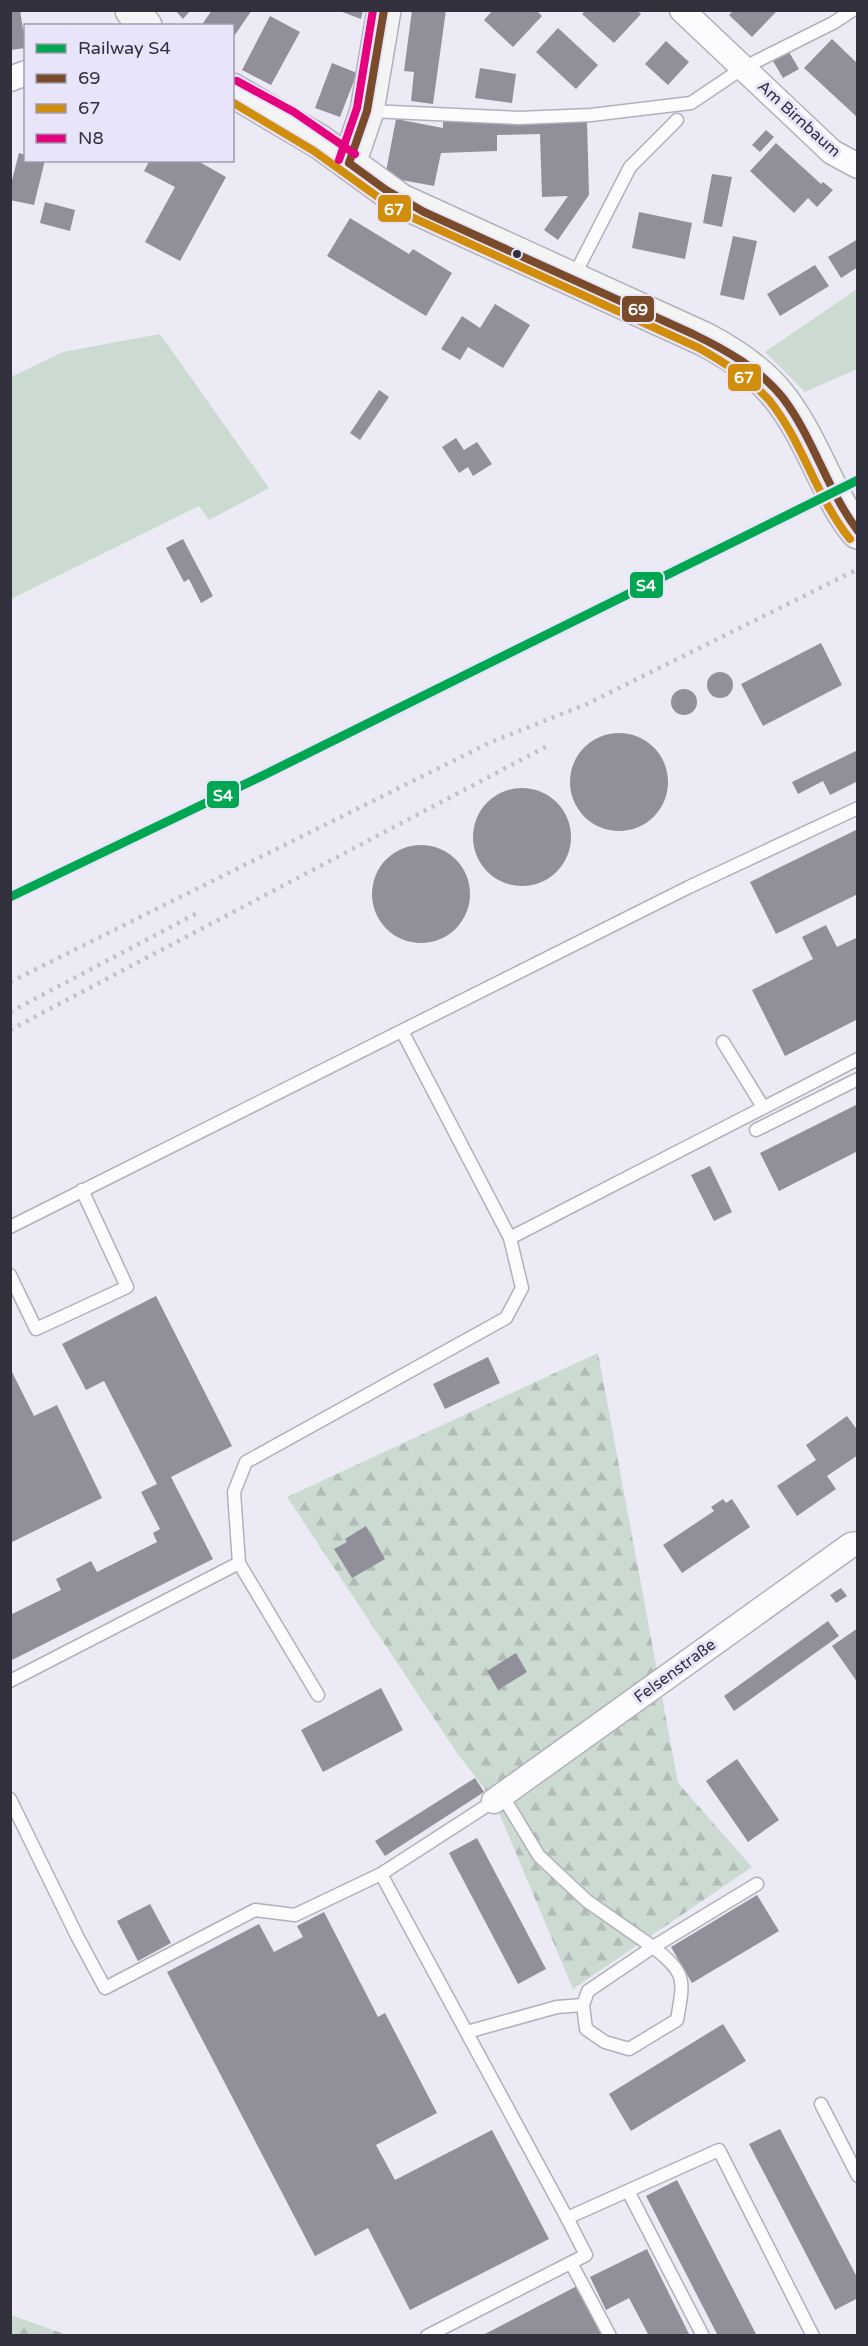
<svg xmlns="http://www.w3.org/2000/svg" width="868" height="2346" font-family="'Varela Round',sans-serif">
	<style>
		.grass { fill: #ccdbd2 }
		.forest { fill: url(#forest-firs) }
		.building { fill: #918f99 }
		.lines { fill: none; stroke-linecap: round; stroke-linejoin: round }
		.lane-casing { stroke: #b2b0bb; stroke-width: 15 }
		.street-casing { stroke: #b2b0bb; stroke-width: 27 }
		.secondary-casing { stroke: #b2b0bb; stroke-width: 36 }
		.lane { stroke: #fcfcfe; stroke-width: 12 }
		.street { stroke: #fcfcfe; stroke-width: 24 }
		.secondary { stroke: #f3f5f5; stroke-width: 33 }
		.rail { stroke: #c2c1c5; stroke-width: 4.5; stroke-dasharray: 3 6; stroke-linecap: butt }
		.bus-1-casing { stroke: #e8e5fa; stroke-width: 12 }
		.bus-2-casing { stroke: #e8e5fa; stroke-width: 12 }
		.bus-3-casing { stroke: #e8e5fa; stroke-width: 12 }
		.bus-1 { stroke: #7a4b2a; stroke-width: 8 }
		.bus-2 { stroke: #d08e0c; stroke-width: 8 }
		.bus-3 { stroke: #e5007d; stroke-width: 8 }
		.rail-1-casing { stroke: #e8e5fa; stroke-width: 14 }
		.rail-1 { stroke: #00a651; stroke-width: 9 }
		.bus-dot { fill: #32303d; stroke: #e8e5fa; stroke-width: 2 }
		.labels { text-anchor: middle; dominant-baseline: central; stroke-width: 6; stroke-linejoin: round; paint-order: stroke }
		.street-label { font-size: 16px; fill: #32303d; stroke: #e8e5fa }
		.line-badge { stroke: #e8e5fa; stroke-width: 2 }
		.badge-label { font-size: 16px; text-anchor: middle; font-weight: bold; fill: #fff }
	</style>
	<defs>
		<pattern id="forest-firs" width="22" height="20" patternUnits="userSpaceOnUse" patternTransform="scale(1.5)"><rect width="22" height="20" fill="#ccdbd2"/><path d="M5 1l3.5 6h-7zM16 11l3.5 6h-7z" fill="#b0bcb5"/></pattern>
	</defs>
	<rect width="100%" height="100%" fill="#eceaf5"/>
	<!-- grass -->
	<g class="grass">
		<polygon points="857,289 857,369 805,392 765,352"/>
		<polygon points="160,334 269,488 209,520 199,506 11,599 11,377 63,352"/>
	</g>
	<!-- forest -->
	<g class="forest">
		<polygon points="598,1353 678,1783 752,1867 573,1989 494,1801 457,1753 287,1497"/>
		<polygon points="11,2315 67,2335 11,2335"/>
	</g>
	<!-- building -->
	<g class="building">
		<polygon points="10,10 20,10 23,30 26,29 26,48 10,50"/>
		<polygon points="175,10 191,10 183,19"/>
		<polygon points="212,10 252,10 232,39 232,26 201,26"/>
		<polygon points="337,10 363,10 361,19"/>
		<polygon points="412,10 446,10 433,104 411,101 414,72 404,71"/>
		<polygon points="493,10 536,10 542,16 513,47 484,20"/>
		<polygon points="586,10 636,10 641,14 614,43 582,14"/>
		<polygon points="730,10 774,10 776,12 752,37 729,15 732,12"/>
		<polygon points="270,16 300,32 271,85 242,70"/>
		<polygon points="558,28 598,65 576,89 536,52"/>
		<polygon points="832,39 858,64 858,118 804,68"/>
		<polygon points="666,41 689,62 668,85 645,64"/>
		<polygon points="789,52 799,69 783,78 773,61"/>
		<polygon points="332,63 357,73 340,117 315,108"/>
		<polygon points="480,68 516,74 512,103 475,98"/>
		<polygon points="396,119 443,128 443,121 587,120 589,195 558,240 544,230 568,196 542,197 540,134 497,135 497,151 441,153 434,186 385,177"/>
		<polygon points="766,130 774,137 760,152 752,145"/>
		<polygon points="776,143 821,184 823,182 833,190 817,207 808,198 794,213 750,171"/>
		<polygon points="19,153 26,155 26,160 45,160 34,205 10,200 10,188"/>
		<polygon points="150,160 196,160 226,177 180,261 145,242 175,187 144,171"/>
		<polygon points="712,174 732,177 722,227 703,223"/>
		<polygon points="45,202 75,210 70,231 40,223"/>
		<polygon points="639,212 692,223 685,259 632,248"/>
		<polygon points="350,218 409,254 413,249 452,273 426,316 327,256"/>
		<polygon points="733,236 757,241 744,300 720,295"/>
		<polygon points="858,239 858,267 841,278 828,257"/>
		<polygon points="815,265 829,286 780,316 767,294"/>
		<polygon points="495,304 530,325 503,368 468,347 460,360 441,349 462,316 480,328"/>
		<polygon points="379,390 389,397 360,440 350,433"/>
		<polygon points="456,438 464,450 477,442 492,464 473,476 468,467 459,473 442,447"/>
		<polygon points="183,539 213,596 201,603 189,579 184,582 166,548"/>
		<polygon points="821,643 842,685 763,726 741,684"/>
		<circle cx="720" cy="685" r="13"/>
		<circle cx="684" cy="702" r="13"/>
		<circle cx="619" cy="782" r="49"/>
		<polygon points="858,750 858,781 830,795 823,781 798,794 792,782"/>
		<circle cx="522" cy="837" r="49"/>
		<polygon points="858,829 858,894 776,934 750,882"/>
		<circle cx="421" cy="894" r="49"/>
		<polygon points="826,925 837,947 858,937 858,1019 785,1056 752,990 813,959 802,937"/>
		<polygon points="858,1104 858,1151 779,1191 760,1153"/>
		<polygon points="710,1166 732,1212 714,1221 691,1175"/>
		<polygon points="156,1296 232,1446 171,1477 213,1559 10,1661 10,1615 61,1590 56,1579 91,1561 97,1572 157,1542 153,1533 160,1529 141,1492 157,1484 104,1381 86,1390 62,1344"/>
		<polygon points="488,1357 500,1383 445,1409 433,1384"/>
		<polygon points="10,1368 34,1416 57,1405 102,1498 10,1543"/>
		<polygon points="847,1416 858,1431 858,1455 827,1476 836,1489 797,1516 777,1486 816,1460 806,1445"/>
		<polygon points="723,1499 726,1503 732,1499 750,1527 682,1573 663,1545 714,1511 711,1507"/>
		<polygon points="366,1526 385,1559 352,1578 334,1549 347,1542 345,1539"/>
		<polygon points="841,1588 847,1596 836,1603 830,1595"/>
		<polygon points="828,1621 839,1636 734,1711 724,1696"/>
		<polygon points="858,1628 858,1683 832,1646"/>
		<polygon points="516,1653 527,1672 498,1690 487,1671"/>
		<polygon points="381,1688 403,1730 323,1772 301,1730"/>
		<polygon points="737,1759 779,1820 748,1842 706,1781"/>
		<polygon points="475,1778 484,1792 385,1856 375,1841"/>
		<polygon points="477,1838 546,1969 518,1984 449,1853"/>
		<polygon points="757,1895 779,1931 692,1983 671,1947"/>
		<polygon points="150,1904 171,1943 138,1961 117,1921"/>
		<polygon points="324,1912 378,2017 385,2013 437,2113 376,2145 395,2180 492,2130 549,2239 410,2310 368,2228 315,2256 167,1972 259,1924 274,1952 303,1937 297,1926"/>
		<polygon points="723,2024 746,2061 631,2131 609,2094"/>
		<polygon points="780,2129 858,2279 858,2298 835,2310 749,2144"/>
		<polygon points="677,2180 757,2336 718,2336 646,2196"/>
		<polygon points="647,2249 690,2336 649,2336 629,2298 606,2310 590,2277"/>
		<polygon points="577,2286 602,2336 481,2336"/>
	</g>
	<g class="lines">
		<!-- lane casing -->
		<g class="lane-casing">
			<g id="lane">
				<polyline points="370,111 519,118 591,115 691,103 743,68 833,23 853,10"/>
				<polyline points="573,278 630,167 677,120"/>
				<polyline points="723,1042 763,1107"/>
				<polyline points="756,1130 858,1079"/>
				<polyline points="10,1227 689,887 858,808"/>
				<polyline points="510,1238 858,1059"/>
				<polyline points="10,1275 36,1329 127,1287 82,1190"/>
				<polyline points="10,1681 239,1563"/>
				<polyline points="318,1695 239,1563 234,1492 246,1462 506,1318 522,1288 510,1238 402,1031"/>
				<polyline points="502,1795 539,1856 587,1901 653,1947 757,1884"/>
				<polyline points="10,1799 77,1936 105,1988 255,1910 295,1915 381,1874"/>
				<polyline points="494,1801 381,1874 567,2218 719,2150 813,2336"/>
				<path d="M653,1947C687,1974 684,1979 677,2020L629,2049L605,2042L586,2029L583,2005L588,1991Z"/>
				<polyline points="467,2032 557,2007 583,2005"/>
				<polyline points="821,2104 858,2176"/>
				<polyline points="628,2191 703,2336"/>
				<polyline points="571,2263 610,2336"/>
				<polyline points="427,2336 586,2255 567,2218"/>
			</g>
		</g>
		<!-- street casing -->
		<g class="street-casing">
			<g id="street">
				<polyline points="682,10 832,152 858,166"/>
				<polyline points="10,79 26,73"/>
				<polyline points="494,1801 851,1545 858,1544"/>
			</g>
		</g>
		<!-- secondary casing -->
		<g class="secondary-casing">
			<g id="secondary">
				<polyline points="132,10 145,26"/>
				<path d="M232,90L320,142L401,201L704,339C773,375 790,405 823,473C833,493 843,515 858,532"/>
				<polyline points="349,163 367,111 384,10"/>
			</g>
		</g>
		<!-- lane -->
		<use href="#lane" class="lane"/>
		<!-- street -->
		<use href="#street" class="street"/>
		<!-- secondary -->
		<use href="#secondary" class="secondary"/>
		<!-- rail -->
		<g class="rail">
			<polyline points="853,482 858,480"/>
			<polyline points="10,982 491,742 587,704 858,569"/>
			<polyline points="10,1012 201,911"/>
			<polyline points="10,1030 551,744"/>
		</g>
		<!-- bus-1 casing -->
		<g class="bus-1-casing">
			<g id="bus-1">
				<path d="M349,163L386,190L424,212L693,334C726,350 760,369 783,398C814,439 827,490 858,531"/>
				<polyline points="349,163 367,111 384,10"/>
			</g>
		</g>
		<!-- bus-2 casing -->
		<g class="bus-2-casing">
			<path id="bus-2" d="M232,102L314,151L396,210L699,348C725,363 749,378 769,400C803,442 816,497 850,539"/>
		</g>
		<!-- bus-3 casing -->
		<g class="bus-3-casing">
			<g id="bus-3">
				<polyline points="237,81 294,112 355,154"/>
				<polyline points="339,160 357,108 373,10"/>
			</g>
		</g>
		<!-- bus-1 -->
		<use href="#bus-1" class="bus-1"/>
		<!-- bus-2 -->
		<use href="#bus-2" class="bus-2"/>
		<!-- bus-3 -->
		<use href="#bus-3" class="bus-3"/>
		<!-- rail-1 casing -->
		<g class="rail-1-casing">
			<polyline id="rail-1" points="10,897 262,776 858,480"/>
		</g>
		<!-- rail-1 -->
		<use href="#rail-1" class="rail-1"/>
	</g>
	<!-- markers -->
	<circle class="bus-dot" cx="517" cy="254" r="5"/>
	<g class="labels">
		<!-- street labels -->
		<g class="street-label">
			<text transform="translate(799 119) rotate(42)">Am Birnbaum</text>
			<text transform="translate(675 1671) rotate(-36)">Felsenstraße</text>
		</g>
	</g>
	<g class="line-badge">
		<rect x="377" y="194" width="35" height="29" rx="6" fill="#d08e0c"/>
		<rect x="621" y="295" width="34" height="28" rx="6" fill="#7a4b2a"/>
		<rect x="727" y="363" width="35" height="29" rx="6" fill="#d08e0c"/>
		<rect x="629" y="571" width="35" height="28" rx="6" fill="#00a651"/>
		<rect x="206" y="780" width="34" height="29" rx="6" fill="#00a651"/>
	</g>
	<g class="badge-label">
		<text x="394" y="215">67</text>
		<text x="638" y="315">69</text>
		<text x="744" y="383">67</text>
		<text x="646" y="591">S4</text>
		<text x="223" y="801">S4</text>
	</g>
	<!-- border -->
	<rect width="868" height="2346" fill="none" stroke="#32303d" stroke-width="24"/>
	<!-- legend -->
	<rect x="24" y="24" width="210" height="138" fill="#e8e5fa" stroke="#9f9dae" stroke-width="1.5"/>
	<rect x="36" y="44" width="30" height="9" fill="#00a651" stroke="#9f9dae" stroke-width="1.5"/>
	<text x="78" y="54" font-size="18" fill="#32303d">Railway S4</text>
	<rect x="36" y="74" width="30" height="9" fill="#7a4b2a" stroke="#9f9dae" stroke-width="1.5"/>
	<text x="78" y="84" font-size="18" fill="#32303d">69</text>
	<rect x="36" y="104" width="30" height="9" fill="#d08e0c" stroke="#9f9dae" stroke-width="1.5"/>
	<text x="78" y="114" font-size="18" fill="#32303d">67</text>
	<rect x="36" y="134" width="30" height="9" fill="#e5007d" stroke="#9f9dae" stroke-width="1.5"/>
	<text x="78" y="144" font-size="18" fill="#32303d">N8</text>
</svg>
